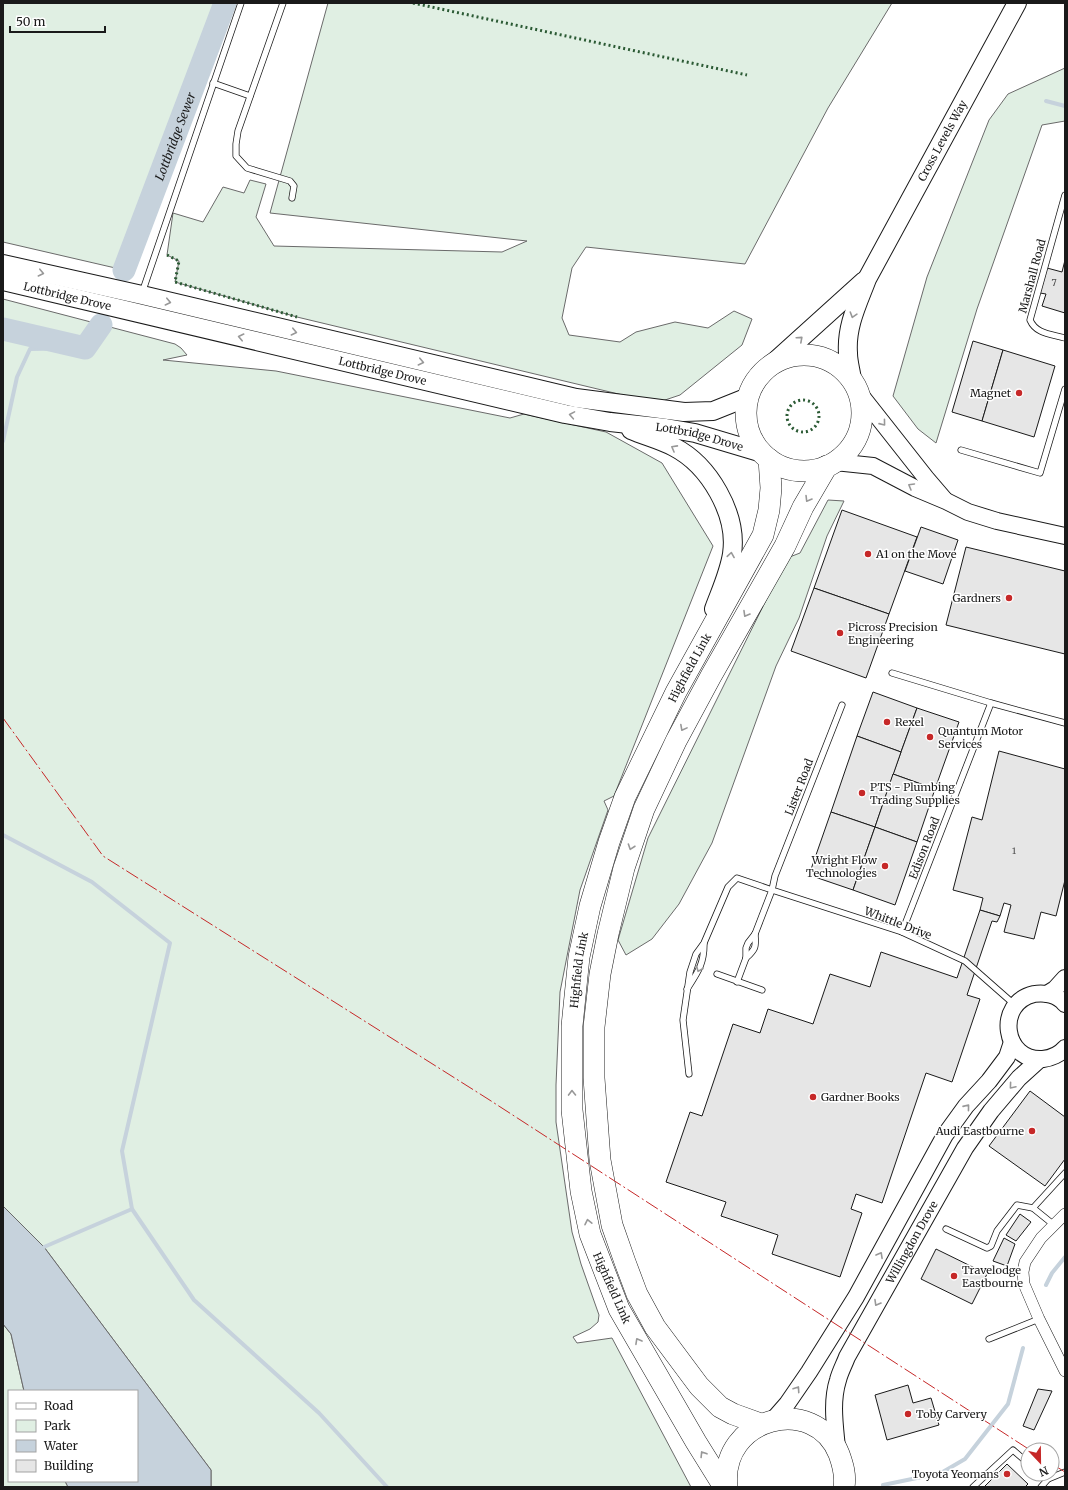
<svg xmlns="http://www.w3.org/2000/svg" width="1068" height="1490" font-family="Merriweather,serif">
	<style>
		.green { fill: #e0efe3; stroke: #6a6a6a }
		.water { fill: #c6d2dc; stroke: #6a6a6a }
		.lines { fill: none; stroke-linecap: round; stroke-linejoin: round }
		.stream { stroke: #c6d2dc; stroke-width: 4 }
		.river { stroke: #c6d2dc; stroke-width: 23 }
		.building { fill: #e6e6e6; stroke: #1a1a1a }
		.lane-casing { stroke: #1a1a1a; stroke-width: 7 }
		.street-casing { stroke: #1a1a1a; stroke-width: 12 }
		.secondary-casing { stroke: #1a1a1a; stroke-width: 18 }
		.primary-casing { stroke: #1a1a1a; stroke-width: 20 }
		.highway-casing { stroke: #1a1a1a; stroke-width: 22 }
		.lane { stroke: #fff; stroke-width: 5.5 }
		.street { stroke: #fff; stroke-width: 11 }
		.secondary { stroke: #fff; stroke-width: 16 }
		.primary { stroke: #fff; stroke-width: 18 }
		.highway { stroke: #fff; stroke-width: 21 }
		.hedge { stroke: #2b5a34; stroke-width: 3; stroke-dasharray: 2 3; stroke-linecap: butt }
		.power { stroke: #c62828; stroke-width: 1; stroke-dasharray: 14 3 2 3; stroke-linecap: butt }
		.oneway { stroke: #989898 }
		.poi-dot { fill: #c62828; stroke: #fff; stroke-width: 1.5 }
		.labels { text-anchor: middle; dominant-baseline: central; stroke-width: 3; stroke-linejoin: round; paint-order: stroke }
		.number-label { font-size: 9px; fill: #4d4d4d }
		.street-label { font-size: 11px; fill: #1a1a1a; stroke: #fff }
		.poi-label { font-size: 11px; fill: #1a1a1a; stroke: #fff; text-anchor: start }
		.water-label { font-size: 12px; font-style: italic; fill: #1a1a1a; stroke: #fff }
	</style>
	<rect width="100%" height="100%" fill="#fff"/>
	<!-- green -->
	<g class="green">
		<polygon points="3,3 225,3 124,270 3,242"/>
		<polygon points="328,3 892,3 828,108 745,264 586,247 572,268 562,318 569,335 620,342 636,332 675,322 708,328 734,311 752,319 742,345 680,395 656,403 297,317 175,282 179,261 167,255 173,213 203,222 223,187 244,193 250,180 266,184 256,217 274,246 502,252 527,241 270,213"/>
		<polygon points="1065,68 1065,121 1042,125 977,309 936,443 918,429 893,396 927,277 989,120 1008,94"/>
		<polygon points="3,299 175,344 181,348 187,355 163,360 276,371 510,418 524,414 606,432 662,463 713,546 614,796 604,801 608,810 580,890 560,992 556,1085 556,1122 572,1232 581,1264 599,1315 598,1322 590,1329 573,1337 577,1343 612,1338 691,1487 211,1487 211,1470 44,1247 3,1206"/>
		<polygon points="828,500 844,501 827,536 799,618 776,666 712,843 679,904 652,939 626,955 618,940 648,838 787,558 800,553"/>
		<polygon points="3,1324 11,1334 24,1391 9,1391 9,1481 65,1481 68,1487 3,1487"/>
	</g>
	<!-- water -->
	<polygon class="water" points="3,1206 44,1247 211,1470 211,1487 68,1487 65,1481 137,1481 137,1391 24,1391 11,1334 3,1324"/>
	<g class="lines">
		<!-- stream -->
		<g class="stream">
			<polyline points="1046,101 1065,106"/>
			<polyline points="3,441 17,377 30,349 85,348"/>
			<polyline points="3,835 92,882 170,943 122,1151 132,1209 194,1300 319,1413 387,1487"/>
			<polyline points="44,1247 132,1209"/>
			<polyline points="1046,1285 1052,1273 1065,1257"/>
			<polyline points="883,1485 941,1473 965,1459 1008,1404 1023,1348"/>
		</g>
		<!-- river -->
		<g class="river">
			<path id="s1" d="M124,270L225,3"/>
			<polyline points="3,329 85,348 101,325"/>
		</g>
	</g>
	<!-- building -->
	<g class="building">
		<polygon points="1065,260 1065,313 1042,306 1046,294 1040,293 1047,268 1062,272"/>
		<polygon points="973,341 1003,350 982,421 952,412"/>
		<polygon points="1003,350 1055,366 1034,437 982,421"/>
		<polygon points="842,510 917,537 889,614 814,588"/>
		<polygon points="921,527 958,540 943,584 905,571"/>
		<polygon points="966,547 1065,571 1065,654 946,625"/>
		<polygon points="814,588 889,614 866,678 791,651"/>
		<polygon points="873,692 917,708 901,752 857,736"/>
		<polygon points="917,708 959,722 935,789 893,774"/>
		<polygon points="857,736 901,752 875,827 831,812"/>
		<polygon points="999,751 1065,769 1065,880 1056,916 1041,912 1034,939 1004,932 1011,905 1004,903 1000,916 980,910 983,898 953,890 972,817 982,820"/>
		<polygon points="893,774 935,789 917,842 875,827"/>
		<polygon points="831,812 875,827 853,890 809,875"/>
		<polygon points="875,827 917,842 895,905 853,890"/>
		<polygon points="980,910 1000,916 997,922 992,921 967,995 980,999 952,1082 926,1073 882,1203 856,1194 851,1209 862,1213 840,1277 772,1254 778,1235 721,1216 726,1202 666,1182 690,1112 702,1116 733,1024 760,1033 768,1009 813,1024 830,974 870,987 881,952 957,978"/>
		<polygon points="1030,1091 1065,1117 1065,1159 1045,1186 989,1146"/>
		<polygon points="1020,1214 1031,1222 1016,1241 1006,1235"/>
		<polygon points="1004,1238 1015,1244 1007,1266 993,1261"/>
		<polygon points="936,1249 987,1274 972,1304 921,1279"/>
		<polygon points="908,1385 913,1403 931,1398 939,1425 887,1440 875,1395"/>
		<polygon points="1038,1389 1052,1391 1034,1430 1023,1426"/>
		<polygon points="1007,1464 1028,1484 1025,1487 984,1487"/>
	</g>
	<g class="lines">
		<!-- lane casing -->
		<g class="lane-casing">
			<g id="lane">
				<polyline points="283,3 238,131 236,144 236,156 247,168 290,181 294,186 292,198"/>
				<polyline points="213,83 250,96"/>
				<path d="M1065,195L1030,320C1036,334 1051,334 1065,338"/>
				<polyline points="142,293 241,3"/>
				<polyline points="961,450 1040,473 1065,389"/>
				<polyline points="892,673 991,703 1065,723"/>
				<polyline points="842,705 775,876 772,890 902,932 965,961 1015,1005"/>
				<polyline points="902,932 991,703"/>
				<path d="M746,958C756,949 756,947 755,934"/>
				<polyline points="717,974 762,990"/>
				<path d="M687,989C698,972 704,964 704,944"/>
				<polyline points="689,1074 683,1020 690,972 696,954 704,943 728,887 737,878 772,890 755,934 748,943 746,948 746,958 737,982"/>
				<polyline points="1054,1225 1033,1208 1065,1173"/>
				<polyline points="946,1229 987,1248 991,1246 997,1231 1017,1205 1033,1208"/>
				<polyline points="989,1339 1039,1319"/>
				<polyline points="1042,1474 1048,1479"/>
				<polyline points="973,1487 1013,1450 1028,1463"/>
				<polyline points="1041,1487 1048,1479 1065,1472"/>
			</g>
		</g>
		<!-- street casing -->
		<g class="street-casing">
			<polyline id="street" points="1065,1214 1041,1238 1025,1262 1023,1272 1024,1284 1039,1319 1065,1371"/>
		</g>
		<!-- secondary casing -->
		<g class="secondary-casing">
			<g id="secondary">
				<polyline points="859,393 926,478 944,499"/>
				<polyline points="835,462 873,466 915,488 946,501 968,512 997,521 1065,536"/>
				<polyline points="1047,994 1055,989 1065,978"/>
				<path d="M1065,1004C1058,995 1045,992 1034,994C995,1003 1003,1062 1043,1059C1051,1058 1060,1054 1065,1048"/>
				<polyline points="773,1420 787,1404 809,1372 856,1297 945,1135 966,1106 989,1081 1007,1057 1012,1042"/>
				<path id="s2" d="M837,1448C835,1426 831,1402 838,1380C840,1372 844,1365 847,1357L965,1148L991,1111L1019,1078L1040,1059"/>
			</g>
		</g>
		<!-- primary casing -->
		<g class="primary-casing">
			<g id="primary">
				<polyline points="3,264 142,295 576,398 684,412 713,411 748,397"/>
				<path id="s3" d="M3,281L565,414L610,422L666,428L695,433L762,453"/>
				<polyline points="771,365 864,281"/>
				<path id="s4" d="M852,380C851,371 848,362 848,353C846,326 858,303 867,279L1017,3"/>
				<path d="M631,430C645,436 661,440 674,447C709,465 738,514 732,554C729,573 721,590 714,609"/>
			</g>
		</g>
		<!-- highway casing -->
		<g class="highway-casing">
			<g id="highway">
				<circle cx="804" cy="413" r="58"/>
				<polyline points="761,1424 733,1414 720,1407 699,1386 655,1327 637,1294 625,1262 612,1225 600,1160 594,1078 594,1027 600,974 608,934 624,868 644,809 676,741 711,676 785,546 803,507 827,466"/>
				<path id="s5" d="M724,1487L696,1442L619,1309L590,1234L581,1191L572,1110V1026L579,957L590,906L609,842L625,797L676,692L763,535L769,510L771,488L769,459"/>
				<path d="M727,1487C719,1417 815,1393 839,1454C843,1465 846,1475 844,1487"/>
			</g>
		</g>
		<!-- lane -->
		<use href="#lane" class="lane"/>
		<!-- street -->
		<use href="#street" class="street"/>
		<!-- secondary -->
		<use href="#secondary" class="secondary"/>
		<!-- primary -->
		<use href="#primary" class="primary"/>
		<!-- highway -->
		<use href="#highway" class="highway"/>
		<!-- hedge -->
		<g class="hedge">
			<polyline points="413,3 747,75"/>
			<polyline points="167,255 179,261 175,282 297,317"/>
			<circle cx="803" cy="416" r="16"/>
		</g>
		<!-- power -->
		<g class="power">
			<polyline points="3,718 103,856 488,1099 1030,1450"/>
			<polyline points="1052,1464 1065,1472"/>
		</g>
	</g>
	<!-- one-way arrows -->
	<defs><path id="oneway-chevron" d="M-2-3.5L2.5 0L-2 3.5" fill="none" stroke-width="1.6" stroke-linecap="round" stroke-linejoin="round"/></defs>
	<g class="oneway">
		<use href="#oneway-chevron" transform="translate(41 273) rotate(13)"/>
		<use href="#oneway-chevron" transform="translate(168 302) rotate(13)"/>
		<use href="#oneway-chevron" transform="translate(853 315) rotate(107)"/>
		<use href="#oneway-chevron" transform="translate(294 332) rotate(13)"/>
		<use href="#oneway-chevron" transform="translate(241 337) rotate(-167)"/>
		<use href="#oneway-chevron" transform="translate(800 339) rotate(-42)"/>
		<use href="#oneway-chevron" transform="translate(421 362) rotate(13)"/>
		<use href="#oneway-chevron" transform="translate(572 415) rotate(-170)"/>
		<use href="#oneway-chevron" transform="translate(883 423) rotate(51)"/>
		<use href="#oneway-chevron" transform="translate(674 448) rotate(-151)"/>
		<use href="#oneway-chevron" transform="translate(911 486) rotate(-150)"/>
		<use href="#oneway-chevron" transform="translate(808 499) rotate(121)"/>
		<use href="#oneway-chevron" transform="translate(731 555) rotate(-81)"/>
		<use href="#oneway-chevron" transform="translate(746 614) rotate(120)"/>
		<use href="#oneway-chevron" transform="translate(683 728) rotate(118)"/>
		<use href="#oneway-chevron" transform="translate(631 847) rotate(109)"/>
		<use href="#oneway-chevron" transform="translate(699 969) rotate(112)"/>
		<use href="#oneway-chevron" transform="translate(1012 1086) rotate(130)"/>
		<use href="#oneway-chevron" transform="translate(572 1093) rotate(-91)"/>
		<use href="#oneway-chevron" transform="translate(967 1107) rotate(-51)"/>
		<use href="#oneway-chevron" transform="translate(588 1222) rotate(-102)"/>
		<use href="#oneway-chevron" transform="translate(880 1255) rotate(-61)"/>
		<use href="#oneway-chevron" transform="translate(877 1303) rotate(120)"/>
		<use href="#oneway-chevron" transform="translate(638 1341) rotate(-119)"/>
		<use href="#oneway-chevron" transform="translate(797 1389) rotate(-56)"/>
		<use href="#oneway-chevron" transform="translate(703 1454) rotate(-122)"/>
	</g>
	<!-- markers -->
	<g class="poi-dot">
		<circle cx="1019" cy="393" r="4"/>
		<circle cx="868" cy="554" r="4"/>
		<circle cx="1009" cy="598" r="4"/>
		<circle cx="840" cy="633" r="4"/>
		<circle cx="887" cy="722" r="4"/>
		<circle cx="930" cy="737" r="4"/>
		<circle cx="862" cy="793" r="4"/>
		<circle cx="885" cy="866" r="4"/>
		<circle cx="813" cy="1097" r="4"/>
		<circle cx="1032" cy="1131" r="4"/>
		<circle cx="954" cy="1276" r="4"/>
		<circle cx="908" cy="1414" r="4"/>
		<circle cx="1007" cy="1474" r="4"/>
	</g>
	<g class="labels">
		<!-- number labels -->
		<g class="number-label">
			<text x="1054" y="282">7</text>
			<text x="1014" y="850">1</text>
		</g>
		<!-- street labels -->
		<g class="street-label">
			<text stroke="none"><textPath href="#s4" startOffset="262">Cross Levels Way</textPath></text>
			<text transform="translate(1032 276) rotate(-75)">Marshall Road</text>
			<text stroke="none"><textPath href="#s3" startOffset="66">Lottbridge Drove</textPath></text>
			<text stroke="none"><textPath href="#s3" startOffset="390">Lottbridge Drove</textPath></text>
			<text stroke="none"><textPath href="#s3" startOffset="714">Lottbridge Drove</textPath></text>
			<text stroke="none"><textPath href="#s5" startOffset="877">Highfield Link</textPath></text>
			<text transform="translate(799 787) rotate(-69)">Lister Road</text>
			<text transform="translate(924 848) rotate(-69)">Edison Road</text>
			<text transform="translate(898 923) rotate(21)">Whittle Drive</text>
			<text stroke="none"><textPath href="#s5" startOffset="553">Highfield Link</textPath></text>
			<text stroke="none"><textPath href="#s2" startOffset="225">Willingdon Drove</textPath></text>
			<text transform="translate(612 1288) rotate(66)">Highfield Link</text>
		</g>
		<!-- poi labels -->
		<g class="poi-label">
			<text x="1011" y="393" text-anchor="end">Magnet</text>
			<text x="876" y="554">A1 on the Move</text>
			<text x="1001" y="598" text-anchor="end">Gardners</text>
			<text x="848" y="627">Picross Precision<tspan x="848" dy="13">Engineering</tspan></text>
			<text x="895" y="722">Rexel</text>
			<text x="938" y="731">Quantum Motor<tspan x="938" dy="13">Services</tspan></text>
			<text x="870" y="787">PTS - Plumbing<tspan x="870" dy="13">Trading Supplies</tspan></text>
			<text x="877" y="860" text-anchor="end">Wright Flow<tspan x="877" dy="13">Technologies</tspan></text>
			<text x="821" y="1097">Gardner Books</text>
			<text x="1024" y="1131" text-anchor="end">Audi Eastbourne</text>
			<text x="962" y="1270">Travelodge<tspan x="962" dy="13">Eastbourne</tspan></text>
			<text x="916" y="1414">Toby Carvery</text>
			<text x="999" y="1474" text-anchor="end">Toyota Yeomans</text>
		</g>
		<!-- water labels -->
		<g class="water-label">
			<text stroke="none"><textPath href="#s1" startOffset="143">Lottbridge Sewer</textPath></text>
		</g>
	</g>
	<!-- border -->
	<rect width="1068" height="1490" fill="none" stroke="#1a1a1a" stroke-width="8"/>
	<!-- legend -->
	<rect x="8" y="1390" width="130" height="92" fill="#ffffff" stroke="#a3a3a3"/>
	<rect x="16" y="1403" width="20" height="6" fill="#ffffff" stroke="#a3a3a3"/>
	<text x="44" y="1410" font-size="12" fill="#1a1a1a">Road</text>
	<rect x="16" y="1420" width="20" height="12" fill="#e0efe3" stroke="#a3a3a3"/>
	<text x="44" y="1430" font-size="12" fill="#1a1a1a">Park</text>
	<rect x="16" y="1440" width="20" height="12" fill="#c6d2dc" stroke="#a3a3a3"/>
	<text x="44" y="1450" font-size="12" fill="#1a1a1a">Water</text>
	<rect x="16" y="1460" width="20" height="12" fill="#e6e6e6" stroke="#a3a3a3"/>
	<text x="44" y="1470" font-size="12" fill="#1a1a1a">Building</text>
	<!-- north arrow -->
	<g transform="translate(1040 1462) rotate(158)"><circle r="19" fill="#ffffff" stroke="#a3a3a3"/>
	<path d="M0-3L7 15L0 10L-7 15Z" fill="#c62828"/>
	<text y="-6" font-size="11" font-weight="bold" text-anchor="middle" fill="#1a1a1a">N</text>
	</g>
	<!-- scale -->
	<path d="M10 26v6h95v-6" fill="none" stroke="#1a1a1a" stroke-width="2"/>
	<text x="16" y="26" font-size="12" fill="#1a1a1a" stroke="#ffffff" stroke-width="3" paint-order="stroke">50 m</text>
</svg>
